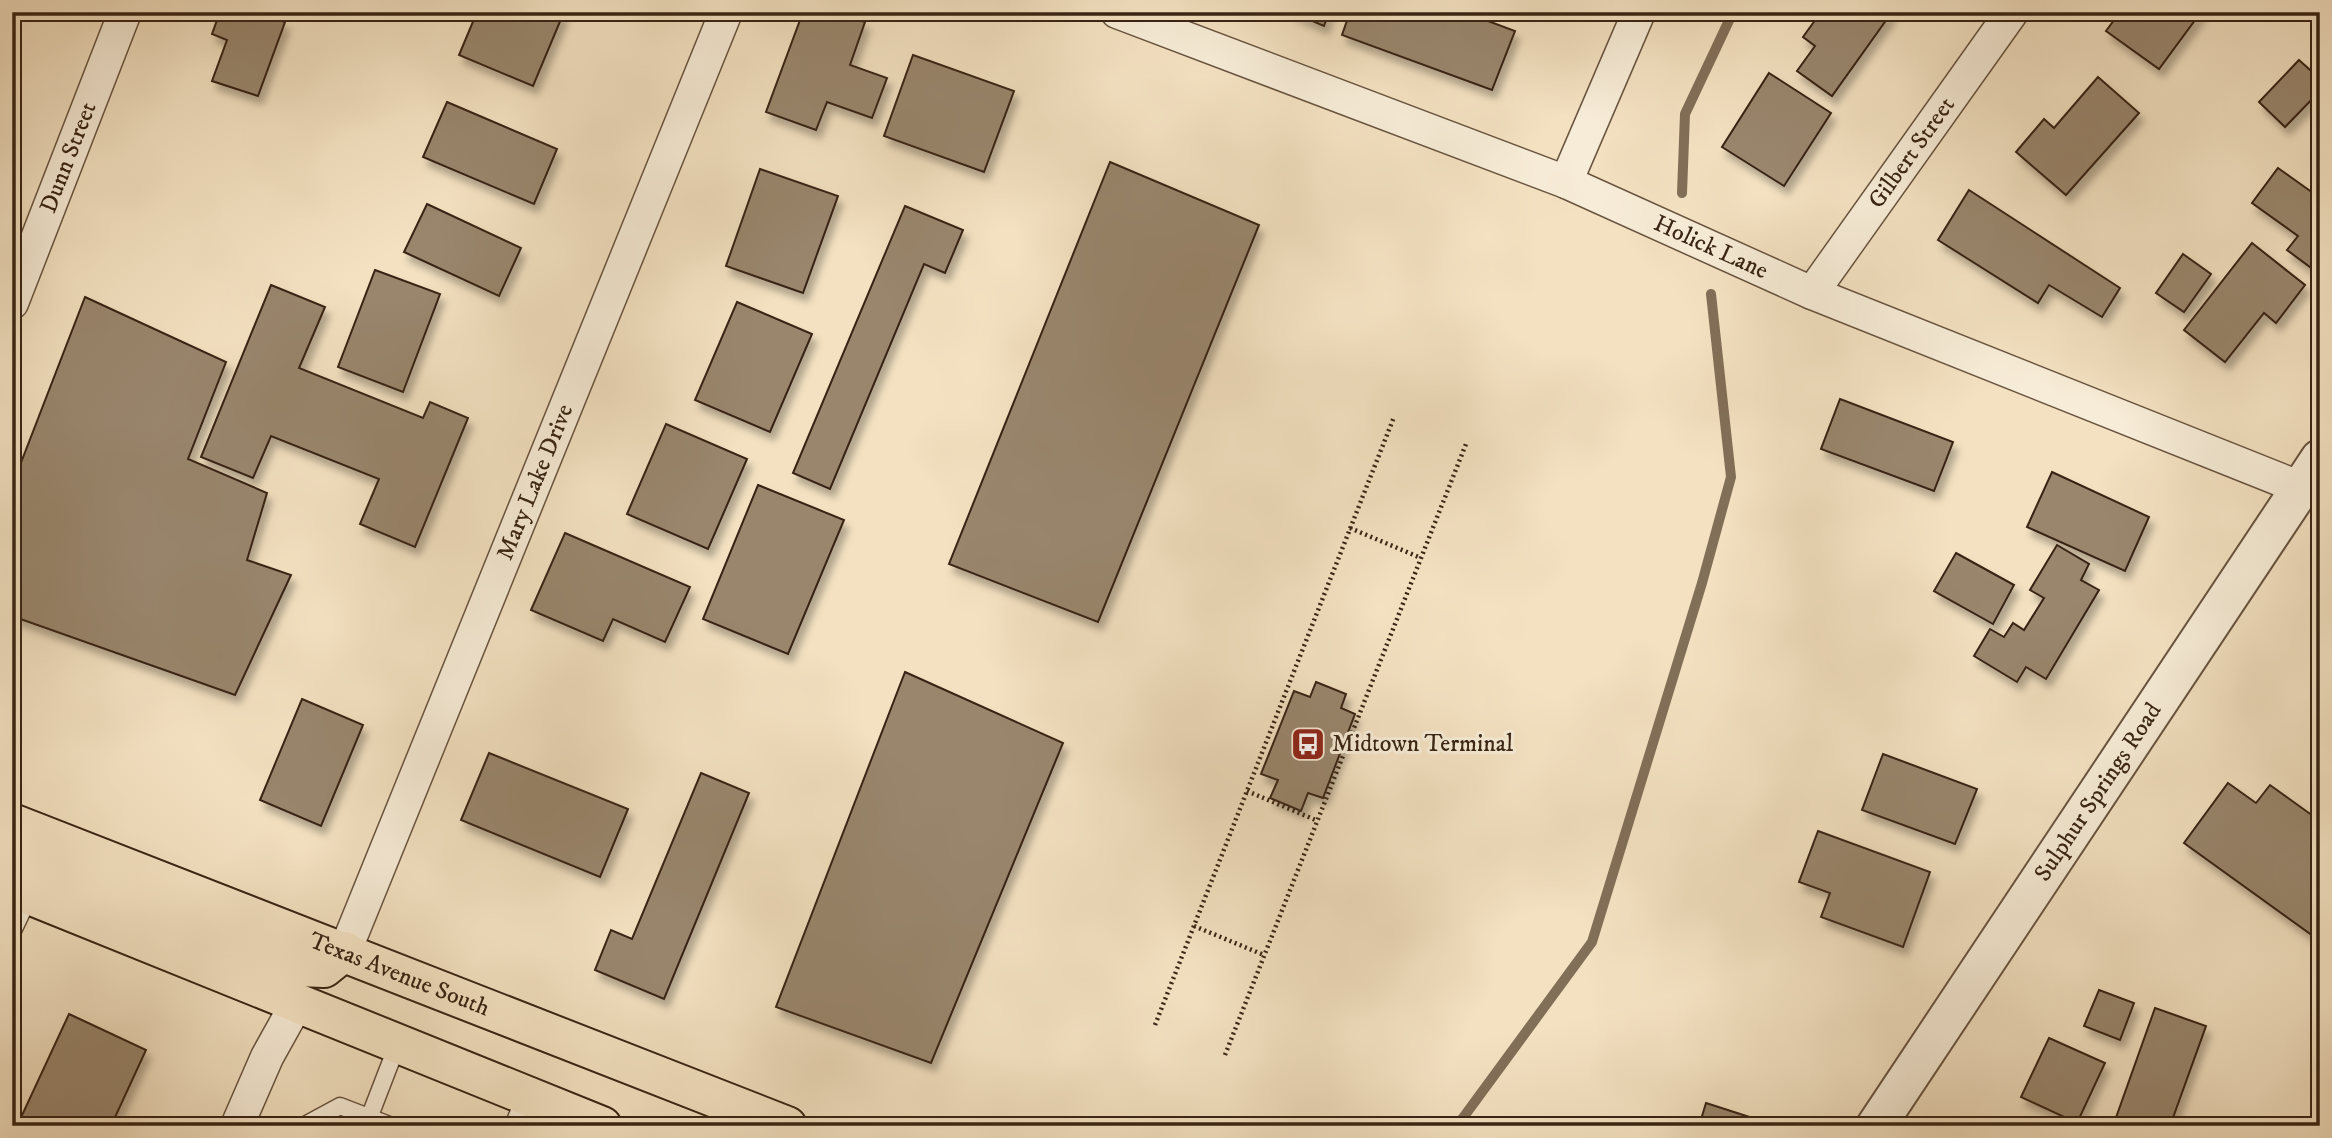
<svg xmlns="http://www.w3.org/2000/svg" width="2332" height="1138" font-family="'IM FELL DW Pica',serif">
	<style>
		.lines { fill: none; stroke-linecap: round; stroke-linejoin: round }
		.stream { stroke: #826f58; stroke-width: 10 }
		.building { fill: #99866d; stroke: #382413; stroke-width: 2; filter: url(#shadow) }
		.service-casing { stroke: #67533e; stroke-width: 19 }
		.minor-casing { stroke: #67533e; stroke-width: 35 }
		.tertiary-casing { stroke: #67533e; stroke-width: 42 }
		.primary-casing { stroke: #382413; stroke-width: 42 }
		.path { stroke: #382413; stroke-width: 4.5; stroke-dasharray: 2 3.5; stroke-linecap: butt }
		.service { stroke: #f7ecd7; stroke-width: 16 }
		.minor { stroke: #f7ecd7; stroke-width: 32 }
		.tertiary { stroke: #f7ecd7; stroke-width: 38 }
		.primary { stroke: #f3e1c1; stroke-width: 38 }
		.labels { text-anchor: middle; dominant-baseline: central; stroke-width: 6; stroke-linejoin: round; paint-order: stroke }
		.street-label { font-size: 24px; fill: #382413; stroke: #f7ecd7 }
		.poi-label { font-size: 24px; fill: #382413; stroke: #f7ecd7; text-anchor: start }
	</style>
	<defs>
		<filter id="shadow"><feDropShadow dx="4.5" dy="8" stdDeviation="3.5" flood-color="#0004"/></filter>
	</defs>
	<rect width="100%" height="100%" fill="#f3e1c1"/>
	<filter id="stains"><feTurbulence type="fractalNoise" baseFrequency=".00286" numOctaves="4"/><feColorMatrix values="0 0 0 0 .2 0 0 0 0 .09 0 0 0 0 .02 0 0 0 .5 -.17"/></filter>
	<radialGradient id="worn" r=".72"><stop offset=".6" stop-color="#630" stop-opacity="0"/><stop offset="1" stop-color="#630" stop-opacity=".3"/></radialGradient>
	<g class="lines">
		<!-- stream -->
		<g class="stream">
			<polyline points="1682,193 1685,114 1733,12"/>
			<polyline points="1457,1126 1592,942 1702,583 1731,477 1711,294"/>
		</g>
	</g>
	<!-- building -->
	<g class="building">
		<polygon points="220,12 257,12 285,22 258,96 212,81 227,40 212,34"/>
		<polygon points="477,12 564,12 533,86 459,55"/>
		<polygon points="803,12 838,12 865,22 850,65 887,78 872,118 827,102 816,130 766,112"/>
		<polygon points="1291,12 1329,12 1324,26"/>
		<polygon points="1350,12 1464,12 1515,31 1492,90 1342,35"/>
		<polygon points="1821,12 1892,12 1832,96 1797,71 1815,46 1803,37"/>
		<polygon points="2120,12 2201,12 2159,69 2106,31"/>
		<polygon points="913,55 1014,91 984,172 884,136"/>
		<polygon points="2299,60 2320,79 2320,91 2285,127 2259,102"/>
		<polygon points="1769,73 1831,113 1784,186 1722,147"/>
		<polygon points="2098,77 2139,113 2066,195 2016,152 2044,119 2054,128"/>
		<polygon points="447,102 557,149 534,204 423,157"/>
		<polygon points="1110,162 1259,225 1098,622 949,564"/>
		<polygon points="2278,168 2320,198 2320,262 2314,270 2287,250 2298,236 2252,203"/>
		<polygon points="760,169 838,196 803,293 726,266"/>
		<polygon points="1969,190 2120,288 2102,317 2049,285 2038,303 1938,240"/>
		<polygon points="427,204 521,248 499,296 404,252"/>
		<polygon points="905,206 963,230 945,273 924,264 830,489 793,473"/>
		<polygon points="2252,243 2305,285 2276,323 2264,313 2225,362 2184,330"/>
		<polygon points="2183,254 2211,274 2184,312 2156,293"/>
		<polygon points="375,270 440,294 403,392 338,367"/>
		<polygon points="271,285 325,307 299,368 423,418 430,402 468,418 415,547 360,524 379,479 271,436 253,478 201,457"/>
		<polygon points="85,297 226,362 188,459 267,493 247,560 291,575 235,695 12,616 12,486"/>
		<polygon points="737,302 812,334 770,432 695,400"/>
		<polygon points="1840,399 1953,442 1934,491 1821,449"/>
		<polygon points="666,424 747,459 708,549 627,514"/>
		<polygon points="2052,472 2149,517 2125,571 2027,527"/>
		<polygon points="758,485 844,520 788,654 703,619"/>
		<polygon points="565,533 690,587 665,642 613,619 603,641 531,610"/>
		<polygon points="2057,545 2089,564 2081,580 2099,590 2046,679 2026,667 2017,682 1974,656 1990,629 2004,637 2013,623 2024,630 2044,598 2030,590"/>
		<polygon points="1956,553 2014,585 1993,624 1934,591"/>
		<polygon points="905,672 1063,743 931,1063 776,1007"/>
		<polygon points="1316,682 1346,694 1341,708 1355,714 1323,798 1308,793 1301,811 1270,798 1278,780 1261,774 1294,691 1310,697"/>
		<polygon points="302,699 363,725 321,826 260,800"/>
		<polygon points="489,753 628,809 600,877 461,820"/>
		<polygon points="1883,754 1977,789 1955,844 1862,810"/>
		<polygon points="701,773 749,793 664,999 595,970 611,930 632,939"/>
		<polygon points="2228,783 2256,803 2270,785 2320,821 2320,941 2184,843"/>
		<polygon points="1818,831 1930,872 1903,947 1821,917 1830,893 1799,882"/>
		<polygon points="2099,990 2134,1003 2120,1040 2084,1026"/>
		<polygon points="2155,1008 2206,1026 2170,1126 2113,1126"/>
		<polygon points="69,1014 146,1050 111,1126 17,1126"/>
		<polygon points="2049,1038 2105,1063 2077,1123 2021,1097"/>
		<polygon points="1706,1103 1768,1123 1767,1126 1699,1126"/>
	</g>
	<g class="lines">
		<!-- service casing -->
		<g class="service-casing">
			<g id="service">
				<polyline points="12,933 30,895"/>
				<polyline points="303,1126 340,1106 392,1126"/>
				<polyline points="366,1126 398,1043"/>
				<polyline points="513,1126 525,1096"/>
			</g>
		</g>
		<!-- minor casing -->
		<g class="minor-casing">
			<g id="minor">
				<path id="s1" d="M1117,12L1566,182L1812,293L2301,488"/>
				<polyline points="1566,182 1639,12"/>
				<path id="s2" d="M1812,293L2012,12"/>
				<path id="s3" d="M12,303L125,12"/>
				<path id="s4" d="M345,951L726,12"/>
				<polyline points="237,1126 267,1057 297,1003"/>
			</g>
		</g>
		<!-- tertiary casing -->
		<g class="tertiary-casing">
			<g id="tertiary">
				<path id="s5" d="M1876,1126L2320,459"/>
			</g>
		</g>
		<!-- primary casing -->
		<g class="primary-casing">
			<g id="primary">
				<path id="s6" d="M12,823L787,1126"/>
				<polyline points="12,857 298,967 324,968 345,951"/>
				<polyline points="12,888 602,1126"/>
			</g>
		</g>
		<!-- path -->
		<g class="path">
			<polyline points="1350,528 1421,558"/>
			<polyline points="1247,791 1318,821"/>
			<polyline points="1194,926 1264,955"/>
			<polyline points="1155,1025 1394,417"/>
			<polyline points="1225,1055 1466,444"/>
		</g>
		<!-- service -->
		<use href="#service" class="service"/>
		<!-- minor -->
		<use href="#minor" class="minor"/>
		<!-- tertiary -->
		<use href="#tertiary" class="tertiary"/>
		<!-- primary -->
		<use href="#primary" class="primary"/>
	</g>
	<!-- icons -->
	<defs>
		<g id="bus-square" transform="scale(1.75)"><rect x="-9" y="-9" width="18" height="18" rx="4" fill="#8f2418" stroke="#f7ecd7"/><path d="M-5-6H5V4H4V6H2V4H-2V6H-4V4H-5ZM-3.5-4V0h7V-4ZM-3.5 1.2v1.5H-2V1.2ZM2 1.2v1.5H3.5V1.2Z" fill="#fff"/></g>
	</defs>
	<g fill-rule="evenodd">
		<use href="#bus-square" x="1308" y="744"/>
	</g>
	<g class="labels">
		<!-- street labels -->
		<g class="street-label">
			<text stroke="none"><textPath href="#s2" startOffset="172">Gilbert Street</textPath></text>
			<text stroke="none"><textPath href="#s3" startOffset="156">Dunn Street</textPath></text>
			<text stroke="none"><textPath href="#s1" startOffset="639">Holick Lane</textPath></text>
			<text stroke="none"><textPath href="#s4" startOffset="506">Mary Lake Drive</textPath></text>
			<text stroke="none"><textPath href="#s5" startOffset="401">Sulphur Springs Road</textPath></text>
			<text stroke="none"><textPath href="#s6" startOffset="416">Texas Avenue South</textPath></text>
		</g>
		<!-- poi labels -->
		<g class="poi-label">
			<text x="1332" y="744">Midtown Terminal</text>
		</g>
	</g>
	<!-- margin -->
	<rect width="2332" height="1138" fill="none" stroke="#f3e1c1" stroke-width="42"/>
	<rect x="14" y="14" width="2304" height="1110" fill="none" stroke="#382413" stroke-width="3.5"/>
	<rect x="21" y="21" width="2290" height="1096" fill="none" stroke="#382413" stroke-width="2"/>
	<rect width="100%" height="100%" filter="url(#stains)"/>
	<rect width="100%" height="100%" fill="url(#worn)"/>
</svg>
